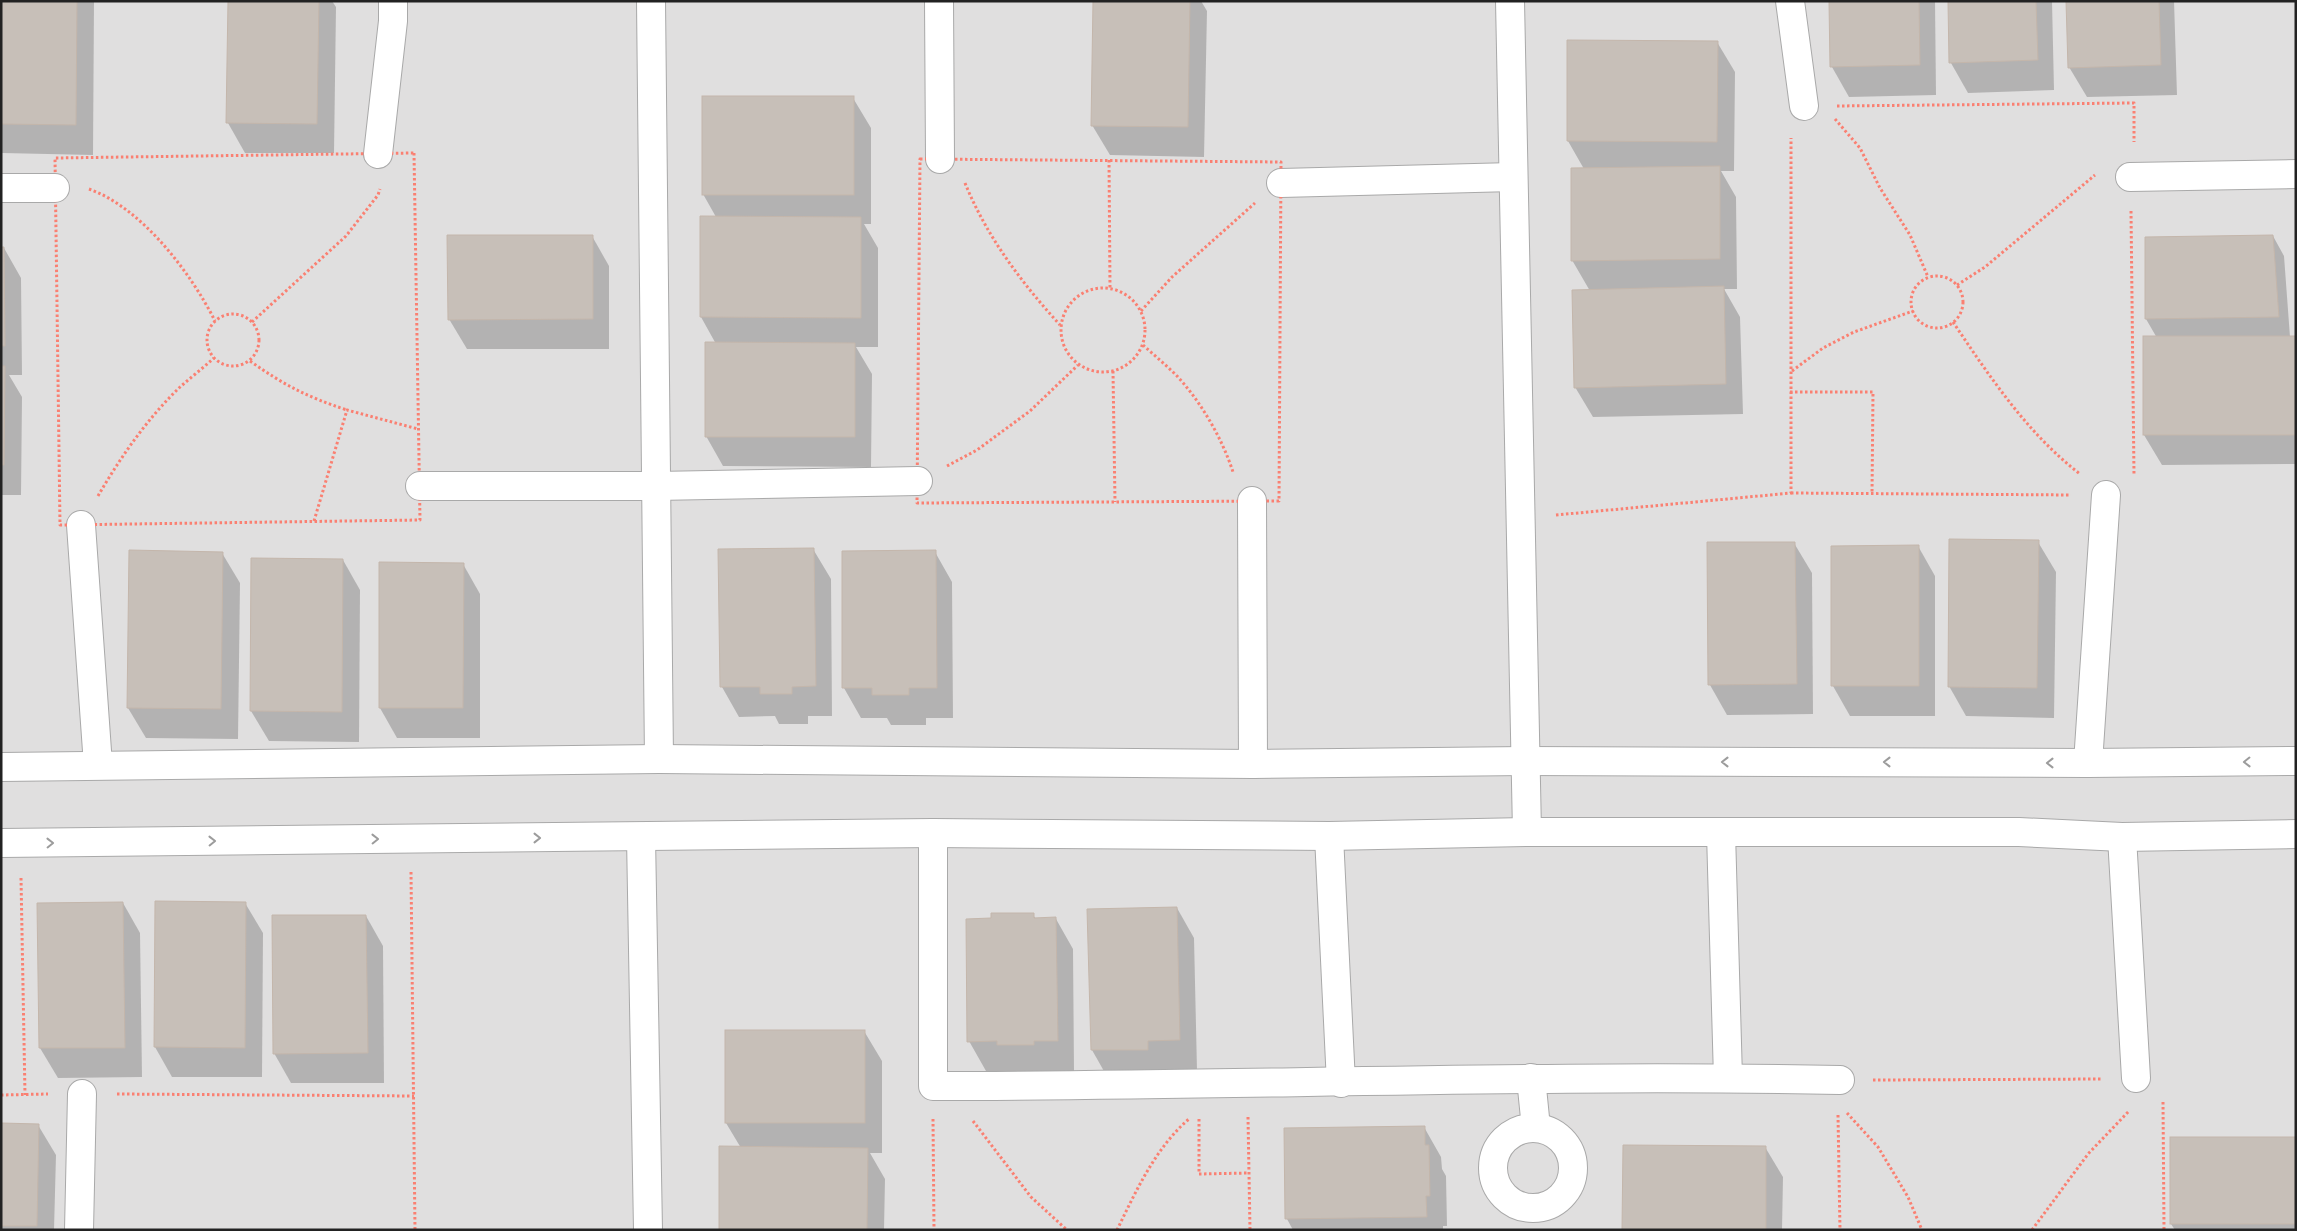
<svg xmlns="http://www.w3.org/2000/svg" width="2297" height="1231" font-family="'Noto Sans',sans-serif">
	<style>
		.residential { fill: #e0dfdf }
		.shadow { fill: #0003 }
		.building { fill: #c7bfb8; stroke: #c4b6ab }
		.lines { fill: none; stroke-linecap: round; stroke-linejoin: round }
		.street-casing { stroke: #a9a9a9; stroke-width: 30 }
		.path { stroke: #fa8072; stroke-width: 3; stroke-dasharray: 2.5 2.5; stroke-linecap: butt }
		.street { stroke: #fff; stroke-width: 28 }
		.oneway { stroke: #9c9c9c }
	</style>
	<rect width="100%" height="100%" fill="#f2efe9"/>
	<!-- residential -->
	<rect class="residential" x="1" y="1" width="2295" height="1229"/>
	<!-- shadow -->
	<g class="shadow">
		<polygon points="1,1 94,1 93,155 2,153"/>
		<polygon points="229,1 332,1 336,7 334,153 245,153 228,123"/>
		<polygon points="1094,1 1201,1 1207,11 1204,157 1110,155 1092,125"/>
		<polygon points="1830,1 1935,1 1936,95 1849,97 1832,67"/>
		<polygon points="1949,1 2052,1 2054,90 1968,93 1951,63"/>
		<polygon points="2067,1 2174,1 2177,95 2087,97 2069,67"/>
		<polygon points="1717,42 1735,72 1734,171 1721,171 1736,197 1737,289 1724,289 1740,317 1743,414 1593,417 1575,387 1590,291 1572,260 1584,169 1568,141"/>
		<polygon points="853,98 871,128 871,224 864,224 878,248 878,347 856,347 872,374 871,467 723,466 706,436 716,344 701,317 716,217 703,194"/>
		<polygon points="592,236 609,266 609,349 467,349 449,319"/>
		<polygon points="2273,236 2284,256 2290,337 2296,337 2296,464 2162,465 2144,435 2144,338 2157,338 2146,319"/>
		<polygon points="1,248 4,248 21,278 22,375 9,375 22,397 21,495 1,495"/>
		<polygon points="2038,542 2056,572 2054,718 1966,716 1949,686"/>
		<polygon points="1794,543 1812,573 1813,714 1727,715 1710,685 1708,544"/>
		<polygon points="1918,546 1935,576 1935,716 1850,716 1833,686"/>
		<polygon points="813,549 831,579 832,716 808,716 808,724 779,724 775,716 739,717 722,687 719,550"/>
		<polygon points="935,552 952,582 953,718 926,718 926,725 891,725 887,718 861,718 844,688"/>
		<polygon points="222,553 240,583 238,739 146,738 128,708"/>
		<polygon points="253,560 343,560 360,590 359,742 269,741 251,711"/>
		<polygon points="463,564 480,594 480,738 397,738 380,708"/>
		<polygon points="123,903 140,933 142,1077 58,1078 40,1048 39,904"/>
		<polygon points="245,903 263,933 262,1077 172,1077 155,1047"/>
		<polygon points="1177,908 1194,938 1197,1070 1109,1080 1092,1050 1088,910"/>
		<polygon points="1033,915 1036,919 1056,919 1073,949 1074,1071 1051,1071 1051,1075 1015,1075 1013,1071 986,1071 969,1041"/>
		<polygon points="366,916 383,946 384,1083 291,1083 274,1053"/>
		<polygon points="864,1031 882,1061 882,1153 870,1153 885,1179 884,1230 720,1230 741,1148 726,1123"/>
		<polygon points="1,1124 38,1125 56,1155 54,1230 1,1230"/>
		<polygon points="1424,1127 1441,1157 1442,1169 1446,1176 1447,1226 1443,1226 1443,1230 1293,1230 1287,1219"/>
		<polygon points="2296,1138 2296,1230 2175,1230 2171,1224"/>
		<polygon points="1765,1147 1783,1177 1782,1230 1623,1230"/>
	</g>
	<!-- building -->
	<g class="building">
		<polygon points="1,1 77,1 76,125 1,124"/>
		<polygon points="228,1 319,1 317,124 226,123"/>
		<polygon points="1093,1 1190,1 1188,127 1091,126"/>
		<polygon points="1829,1 1919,1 1920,65 1830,67"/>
		<polygon points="1948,1 2036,1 2038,60 1949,63"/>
		<polygon points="2066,1 2159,1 2161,65 2068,68"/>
		<polygon points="1567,40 1718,41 1717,142 1567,141"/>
		<rect x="702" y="96" width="152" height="99"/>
		<polygon points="1720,166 1720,259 1571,261 1571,168"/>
		<polygon points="700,216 861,217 861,318 700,317"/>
		<polygon points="447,235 593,235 593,319 448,320"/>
		<polygon points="2273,235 2279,317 2145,319 2145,237"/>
		<polygon points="1,247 4,247 5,346 1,346"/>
		<polygon points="1724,286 1726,384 1574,388 1572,290"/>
		<rect x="2143" y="336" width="153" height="99"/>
		<polygon points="705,342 855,343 855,437 705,437"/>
		<polygon points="1,366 5,366 4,465 1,465"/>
		<polygon points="1949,539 2039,540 2037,688 1948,687"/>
		<polygon points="1707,542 1795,542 1797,684 1708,685"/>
		<polygon points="1919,545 1919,686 1831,686 1831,546"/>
		<polygon points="814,548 816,686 792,687 792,694 760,694 760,687 720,687 718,549"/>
		<polygon points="129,550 223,552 221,709 127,708"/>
		<polygon points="936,550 937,688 909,688 909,695 872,695 872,688 842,688 842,551"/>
		<polygon points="251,558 343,559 342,712 250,711"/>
		<polygon points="379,562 464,563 463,708 379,708"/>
		<polygon points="155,901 246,902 245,1048 154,1047"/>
		<polygon points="123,902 125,1048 39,1048 37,903"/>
		<polygon points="1177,907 1180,1040 1148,1041 1148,1050 1091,1050 1087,909"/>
		<polygon points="991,913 1034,913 1034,918 1056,917 1058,1041 1034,1041 1034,1045 997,1045 997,1041 967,1042 966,919 991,918"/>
		<polygon points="272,915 366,915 368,1053 273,1054"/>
		<rect x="725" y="1030" width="140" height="93"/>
		<polygon points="1,1123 39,1124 37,1226 1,1226"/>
		<polygon points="1425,1126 1425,1145 1429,1145 1430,1196 1426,1196 1427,1217 1285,1219 1284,1128"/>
		<rect x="2170" y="1137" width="126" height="87"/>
		<polygon points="1623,1145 1766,1146 1766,1230 1622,1230"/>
		<polygon points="719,1146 868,1148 867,1230 719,1230"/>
	</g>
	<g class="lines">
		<!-- street casing -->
		<g class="street-casing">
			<g id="street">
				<polyline points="651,1 659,759"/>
				<polyline points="939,1 940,159"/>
				<polyline points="1510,1 1527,832"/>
				<polyline points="1790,1 1804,106"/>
				<polyline points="378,154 393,21 393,1"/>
				<polyline points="2130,177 2296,174"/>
				<polyline points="1281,183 1513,177"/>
				<polyline points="1,188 55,188"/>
				<polyline points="420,486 656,486 918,481"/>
				<polyline points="1252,501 1253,764"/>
				<polyline points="81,525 98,765"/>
				<polyline points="2088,763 2106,495"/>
				<polyline points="1,767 659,759 1253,764 1525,761 2088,763 2296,761"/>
				<path d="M933,833V1086C1235,1086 1538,1074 1840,1080"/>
				<polyline points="1721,833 1728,1078"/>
				<polyline points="1329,836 1341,1083"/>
				<polyline points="641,837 648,1230"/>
				<polyline points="2122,837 2136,1078"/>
				<polyline points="1,843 933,833 1329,836 1527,832 2019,832 2122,837 2296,834"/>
				<polyline points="1531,1078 1536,1128"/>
				<circle cx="1533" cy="1168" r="40"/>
				<polyline points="79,1230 82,1094"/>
			</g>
		</g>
		<!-- path -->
		<g class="path">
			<polyline points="1837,106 2134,103 2134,142"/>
			<polyline points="1835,119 1860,148 1880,188 1910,235 1928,277"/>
			<polygon points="414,153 420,520 60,525 55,158"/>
			<polygon points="920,159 1281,162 1279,501 917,503"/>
			<polyline points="1109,160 1110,288"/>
			<path d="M965,183C987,237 1021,282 1060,325"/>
			<path d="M89,189C142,208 191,273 215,321"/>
			<polyline points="2131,211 2134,475"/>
			<circle cx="1937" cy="302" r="26"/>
			<polyline points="1957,285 1985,267 2095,175"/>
			<circle cx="1103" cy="330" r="42"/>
			<polyline points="1141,311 1172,277 1255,203"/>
			<circle cx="233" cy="340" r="26"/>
			<polyline points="252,322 346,236 378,195 380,189"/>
			<path d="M1953,322C1990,377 2027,433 2080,474"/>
			<path d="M1143,345C1154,355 1166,365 1177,376C1201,402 1222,438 1233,472"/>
			<path d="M250,361C284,385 307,397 347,410"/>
			<polyline points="1113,371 1115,502"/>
			<polyline points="1792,371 1823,348 1854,332 1913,311"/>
			<polyline points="1790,392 1873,392 1872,494"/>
			<polyline points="947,466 977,450 1030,411 1078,365"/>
			<polyline points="1791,493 2071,495"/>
			<path d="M98,496C120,458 147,419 179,388C190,378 203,368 214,358"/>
			<polyline points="1556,515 1791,493 1791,138"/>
			<polyline points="314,521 347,410 418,429"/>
			<polyline points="411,872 415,1230"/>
			<polyline points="21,878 25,1095"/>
			<polyline points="1873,1080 2102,1079"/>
			<polyline points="117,1094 414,1096"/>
			<polyline points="1,1095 48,1094"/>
			<polyline points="2163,1102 2164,1230"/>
			<polyline points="1847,1113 1878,1147 1908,1197 1922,1230"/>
			<polyline points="1838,1115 1840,1230"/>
			<polyline points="1248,1117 1250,1230"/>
			<polyline points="933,1119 934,1230"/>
			<polyline points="1199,1119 1199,1174 1249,1173"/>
			<polyline points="973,1121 1031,1197 1067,1230"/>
			<path d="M1117,1230C1136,1191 1156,1147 1189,1119"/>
			<polyline points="2032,1230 2088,1154 2129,1111"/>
		</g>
		<!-- street -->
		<use href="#street" class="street"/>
	</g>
	<!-- one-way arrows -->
	<defs><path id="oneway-chevron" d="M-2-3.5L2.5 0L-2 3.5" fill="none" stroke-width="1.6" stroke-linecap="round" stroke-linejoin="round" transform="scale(1.25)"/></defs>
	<g class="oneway">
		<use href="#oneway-chevron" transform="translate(1725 762) rotate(-180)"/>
		<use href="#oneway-chevron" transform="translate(1887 762) rotate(-180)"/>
		<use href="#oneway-chevron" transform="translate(2247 762) rotate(179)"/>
		<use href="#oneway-chevron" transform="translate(2050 763) rotate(-180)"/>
		<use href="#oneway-chevron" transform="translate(537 838)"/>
		<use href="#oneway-chevron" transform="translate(375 839) rotate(-1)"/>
		<use href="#oneway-chevron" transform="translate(212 841) rotate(-1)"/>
		<use href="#oneway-chevron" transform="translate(50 843) rotate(-1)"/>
	</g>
	<!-- border -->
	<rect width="2297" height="1231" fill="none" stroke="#222222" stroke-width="5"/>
</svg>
